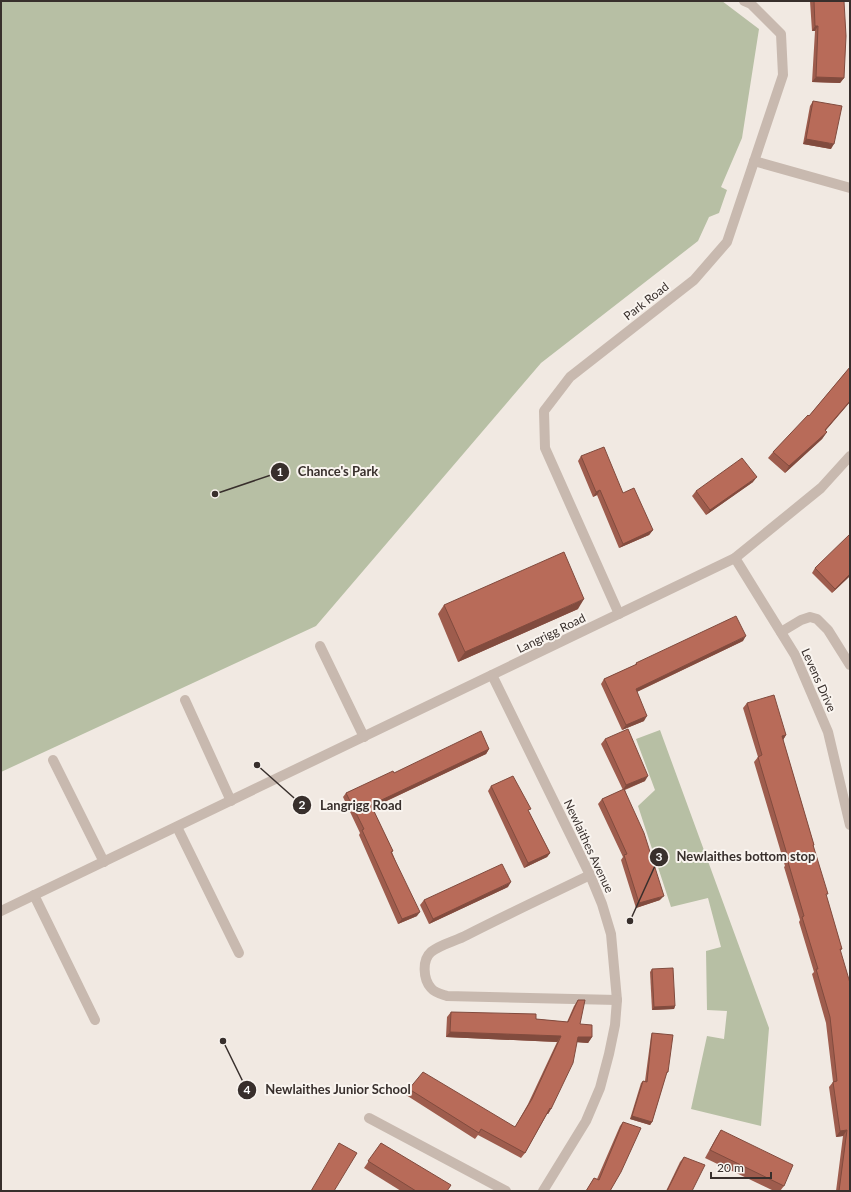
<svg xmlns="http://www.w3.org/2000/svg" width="851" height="1192" font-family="Lato,sans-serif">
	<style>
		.green { fill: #b7bfa4 }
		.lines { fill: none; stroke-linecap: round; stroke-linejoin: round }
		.street { stroke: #c8b9af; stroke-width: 10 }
		.wall { fill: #9e5c4d }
		.shaded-wall { fill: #814b3e }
		.building { fill: #b86b59; stroke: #814b3e }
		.labels { text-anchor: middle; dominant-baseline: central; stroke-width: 4; stroke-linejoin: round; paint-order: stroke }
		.street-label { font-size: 12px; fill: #382f2c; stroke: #f9f4ef }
		.leader { fill: none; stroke: #382f2c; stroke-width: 1.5 }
		.callout-dot { fill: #382f2c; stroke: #f9f4ef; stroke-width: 1.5 }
		.mark-label { font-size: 12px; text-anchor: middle; font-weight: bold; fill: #fff }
		.callout-label { font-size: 13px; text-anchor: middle; font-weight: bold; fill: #382f2c; stroke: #f9f4ef; stroke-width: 4; stroke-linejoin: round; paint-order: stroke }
	</style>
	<rect width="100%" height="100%" fill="#f1e9e2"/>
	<!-- green -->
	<g class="green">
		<polygon points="1,1 722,1 759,29 742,138 721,187 727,190 719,213 709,217 698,241 541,363 316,626 1,772"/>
		<polygon points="660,730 769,1028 761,1126 691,1109 707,1036 724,1039 727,1011 707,1010 706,951 721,947 708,898 671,907 638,806 655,790 636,739"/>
	</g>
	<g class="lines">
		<!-- street -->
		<g class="street">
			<polyline points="754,161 850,188"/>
			<polyline points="735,558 795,655 828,732 850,825"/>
			<polyline points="619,614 545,448 544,411 570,377 694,280 727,242 783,75 781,34 751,4 744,1"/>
			<polyline points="781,632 801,620 810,617 817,619 828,630 850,665"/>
			<polyline points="320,646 364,737"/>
			<polyline points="492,675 590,875 602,904 611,934 617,1000 615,1025 609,1054 600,1088 586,1121 543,1191"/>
			<polyline points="185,700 231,801"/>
			<polyline points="53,760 104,862"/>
			<polyline points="177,827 239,953"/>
			<path d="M590,875C549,895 508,914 467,935C456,941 441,944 431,952C422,960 423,979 431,988C435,993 441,994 447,996L617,1000"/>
			<polyline points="34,895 95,1020"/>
			<polyline points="1,911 735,558 821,488 850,456"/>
			<polyline points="369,1118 506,1191"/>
		</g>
	</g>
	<!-- wall -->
	<g class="wall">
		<polygon points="810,1 844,1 844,78 840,83 812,82 815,31 812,31"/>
		<polygon points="813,101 831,149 803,144 810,106"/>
		<polygon points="850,367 850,402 825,431 827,432 822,439 785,473 768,458 773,452 809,416"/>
		<polygon points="581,456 623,493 653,530 649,535 619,548 597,495 593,497 578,461"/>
		<polygon points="753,482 706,515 692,496 696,491"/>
		<polygon points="815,568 850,576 832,593 812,573"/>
		<polygon points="444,605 578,609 458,662 438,614"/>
		<polygon points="743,641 637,692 644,721 622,730 601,684 604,679 635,665 636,663"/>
		<polygon points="747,703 786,735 783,740 814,845 813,846 826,896 842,949 840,951 850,1191 836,1191 843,1136 836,1137 829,1087 833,1082 826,1023 812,974 814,972 799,922 800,920 784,867 785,866 754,762 758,757 743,708"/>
		<polygon points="605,739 645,781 625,790 660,900 636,908 621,860 623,857 598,804 602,799 623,790 601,744"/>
		<polygon points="489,749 486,754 372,808 393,851 392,852 417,916 398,924 359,835 360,833 343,797 346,793 394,773"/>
		<polygon points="491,786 529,812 550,853 547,857 524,868 488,791"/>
		<polygon points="508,887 429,924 420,905 424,900"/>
		<polygon points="652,969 675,1006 674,1009 652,1010 650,972"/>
		<polygon points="578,1000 580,1024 592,1037 588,1043 577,1042 551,1109 548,1114 547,1114 525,1153 521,1158 478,1135 475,1139 406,1095 409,1089 515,1127 528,1104 557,1042 446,1037 447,1017 451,1012 536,1019 567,1022 574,1006"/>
		<polygon points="652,1033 668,1072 666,1074 652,1122 650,1125 630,1119 641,1083 643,1081 645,1081 651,1036"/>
		<polygon points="623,1122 610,1191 586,1191 594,1178 597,1179 620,1126"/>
		<polygon points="721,1130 784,1186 780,1191 774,1191 705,1158 716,1138"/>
		<polygon points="381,1143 447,1191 401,1191 364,1168"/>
		<polygon points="684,1157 692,1191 666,1191 680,1162"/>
	</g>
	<!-- shaded-wall -->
	<g class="shaded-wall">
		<polygon points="815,26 818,26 815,31 812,31"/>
		<polygon points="816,77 844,78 840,83 812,82"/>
		<polygon points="806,139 834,144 831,149 803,144"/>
		<polygon points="850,401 850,402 820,437 825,430"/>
		<polygon points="827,432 822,439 785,473 789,466"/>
		<polygon points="757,477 753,482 706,515 710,510"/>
		<polygon points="600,490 597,495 593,497 596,492"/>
		<polygon points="653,530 649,535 619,548 623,544"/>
		<polygon points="850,574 850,576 832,593 835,589"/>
		<polygon points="584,599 578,609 458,662 465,652"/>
		<polygon points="746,636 743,641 632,694 636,689"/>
		<polygon points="647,716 644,721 622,730 626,725"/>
		<polygon points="786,735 783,740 782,736"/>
		<polygon points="489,749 486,754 367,810 371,805"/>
		<polygon points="648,776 645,781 623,790 626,785"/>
		<polygon points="550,853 547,857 524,868 528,863"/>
		<polygon points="511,882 508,887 429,924 433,919"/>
		<polygon points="664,896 660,900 636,908 639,903"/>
		<polygon points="420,912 417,916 398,924 402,919"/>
		<polygon points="675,1006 674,1009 652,1010 654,1007"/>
		<polygon points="450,1032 561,1036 557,1042 446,1037"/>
		<polygon points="578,1037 592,1037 588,1043 574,1042"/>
		<polygon points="550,1108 551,1109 548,1114 546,1114"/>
		<polygon points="632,1116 652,1122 650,1125 630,1119"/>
		<polygon points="847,1130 843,1136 836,1137 840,1131"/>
	</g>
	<!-- building -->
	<g class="building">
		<polygon points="814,1 844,1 846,36 844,78 816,77 818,26 815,26"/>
		<polygon points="813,101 842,106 834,144 806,139"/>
		<polygon points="850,367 850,401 825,430 827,432 789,466 773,452 808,415 809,416"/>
		<polygon points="604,447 623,493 634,488 653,530 623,544 600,490 596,492 581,456"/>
		<polygon points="742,458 757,477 710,510 696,491"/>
		<polygon points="850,534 850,574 835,589 815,568"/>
		<polygon points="564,552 584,599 465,652 444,605"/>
		<polygon points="736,616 746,636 636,689 647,716 626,725 604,679 637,664 636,663"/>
		<polygon points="774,695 786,735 782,736 814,845 813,845 828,894 826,894 842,949 840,949 850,983 850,1191 839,1191 847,1130 840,1131 833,1082 837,1081 830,1017 816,969 818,969 802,917 804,916 788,862 789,861 758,757 762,755 747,703"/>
		<polygon points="628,729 648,776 626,785 605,739"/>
		<polygon points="481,731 489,749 371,805 393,851 391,852 420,912 402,919 362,830 364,829 346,793 393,771 394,773"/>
		<polygon points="513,776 531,809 528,810 550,853 528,863 491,786"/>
		<polygon points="624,789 644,833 664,896 639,903 624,855 627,854 602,799"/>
		<polygon points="502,864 511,882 433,919 424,900"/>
		<polygon points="673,968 675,1006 654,1007 652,969"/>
		<polygon points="578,1000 585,1000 580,1024 592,1025 592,1037 578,1037 573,1063 551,1109 550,1108 525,1153 481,1129 479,1133 409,1089 423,1072 515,1127 532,1099 561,1036 450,1032 451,1012 536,1014 536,1019 568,1022"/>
		<polygon points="652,1033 673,1035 668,1072 667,1072 652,1122 632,1116 643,1081 647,1082"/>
		<polygon points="623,1122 641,1128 621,1172 610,1191 586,1191 594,1178 599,1180"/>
		<polygon points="721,1130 793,1165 784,1186 710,1150"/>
		<polygon points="339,1143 357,1153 334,1191 311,1191"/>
		<polygon points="381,1143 451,1185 447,1191 416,1191 368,1161"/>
		<polygon points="684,1157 705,1165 692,1191 667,1191"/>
	</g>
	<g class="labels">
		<!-- street labels -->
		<g class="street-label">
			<text transform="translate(646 301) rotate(-38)">Park Road</text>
			<text transform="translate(551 633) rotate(-26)">Langrigg Road</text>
			<text transform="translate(819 680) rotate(66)">Levens Drive</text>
			<text transform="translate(589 846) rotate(65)">Newlaithes Avenue</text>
		</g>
	</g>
	<!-- callouts -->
	<path class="leader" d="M215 494L280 472M257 765L302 805M630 921L659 857M223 1041L247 1090"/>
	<g class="callout-dot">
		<circle cx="215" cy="494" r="4"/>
		<circle cx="257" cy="765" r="4"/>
		<circle cx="630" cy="921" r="4"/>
		<circle cx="223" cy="1041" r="4"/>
		<circle cx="280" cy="472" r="10"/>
		<circle cx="302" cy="805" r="10"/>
		<circle cx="659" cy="857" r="10"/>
		<circle cx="247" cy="1090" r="10"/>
	</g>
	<g class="mark-label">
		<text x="280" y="476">1</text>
		<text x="302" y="809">2</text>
		<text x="659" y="861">3</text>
		<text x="247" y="1094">4</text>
	</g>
	<g class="callout-label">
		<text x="338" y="476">Chance's Park</text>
		<text x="361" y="810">Langrigg Road</text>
		<text x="746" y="861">Newlaithes bottom stop</text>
		<text x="338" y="1094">Newlaithes Junior School</text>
	</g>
	<!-- border -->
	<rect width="851" height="1192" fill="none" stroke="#382f2c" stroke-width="4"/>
	<!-- scale -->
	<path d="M711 1172v6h60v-6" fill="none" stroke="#382f2c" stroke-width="2"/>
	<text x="717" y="1172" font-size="12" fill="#382f2c" stroke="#f9f4ef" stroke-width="3" paint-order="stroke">20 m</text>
</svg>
